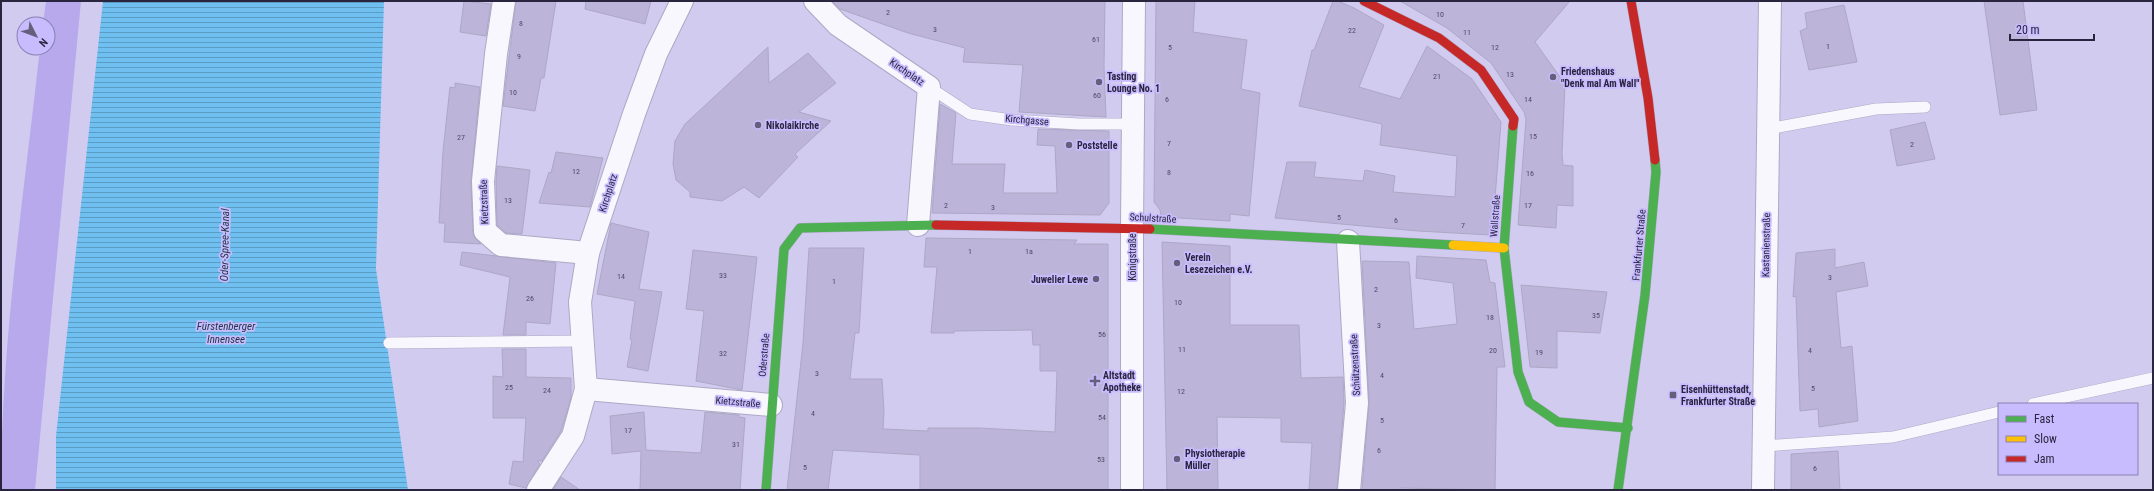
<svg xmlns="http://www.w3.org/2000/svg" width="2154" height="491" font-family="'Roboto Condensed',sans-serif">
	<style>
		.green { fill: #b7a9eb }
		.water { fill: url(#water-rules) }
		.building { fill: #bcb4d9; stroke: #ada8c5 }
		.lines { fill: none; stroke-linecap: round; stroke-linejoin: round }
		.lane-casing { stroke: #ada8c5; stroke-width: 12 }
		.street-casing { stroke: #ada8c5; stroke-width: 24 }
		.fast-casing { stroke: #ada8c5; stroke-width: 10 }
		.slow-casing { stroke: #ada8c5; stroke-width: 10 }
		.jam-casing { stroke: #ada8c5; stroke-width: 10 }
		.lane { stroke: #f8f7fd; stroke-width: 11 }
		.street { stroke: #f8f7fd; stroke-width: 22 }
		.fast { stroke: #4caf50; stroke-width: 9 }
		.slow { stroke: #ffc107; stroke-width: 9 }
		.jam { stroke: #c62828; stroke-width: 9 }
		.poi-dot { fill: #655f7c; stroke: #c8bcff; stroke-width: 1.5 }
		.labels { text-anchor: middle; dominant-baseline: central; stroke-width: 3.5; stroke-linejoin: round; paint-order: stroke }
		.number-label { font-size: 8px; fill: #514b67 }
		.poi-label { font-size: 10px; font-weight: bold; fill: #2a253e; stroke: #c8bcff; text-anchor: start }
		.street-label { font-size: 10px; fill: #2a253e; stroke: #c8bcff }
		.water-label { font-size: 11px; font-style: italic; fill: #1c3541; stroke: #c8bcff }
	</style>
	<defs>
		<pattern id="water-rules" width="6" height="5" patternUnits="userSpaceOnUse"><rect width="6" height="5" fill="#6fc0f1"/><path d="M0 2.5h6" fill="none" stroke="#5b9cc5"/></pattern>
	</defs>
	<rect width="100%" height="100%" fill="#d2cbf0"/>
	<!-- green -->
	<path class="green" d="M46,1H81L35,490H1C1,343 24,194 40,48H48V24H43Z"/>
	<!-- water -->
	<polygon class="water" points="103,1 384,1 376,269 408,490 56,490 56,436"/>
	<!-- building -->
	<g class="building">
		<polygon points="464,1 491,4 486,36 460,32"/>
		<polygon points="516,1 556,1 544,78 541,78 535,111 503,106"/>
		<polygon points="586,1 651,1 645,24 585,9"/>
		<polygon points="832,1 1105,1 1104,66 1106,117 1019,112 1023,65 963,62 965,48 908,33 840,9"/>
		<polygon points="1156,1 1195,1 1193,32 1247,40 1241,89 1260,93 1249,216 1230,214 1230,221 1161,217 1160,210 1154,202"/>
		<polygon points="1333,1 1338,1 1354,8 1384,25 1359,87 1400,99 1427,46 1472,79 1501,122 1493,224 1491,224 1490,235 1418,231 1275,218 1287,162 1316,162 1314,177 1363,181 1365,170 1395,176 1393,192 1455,197 1457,156 1380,145 1382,124 1299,106 1312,50 1314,50"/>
		<polygon points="1400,1 1570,1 1535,42 1565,84 1562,154 1563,165 1573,166 1573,206 1557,205 1556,228 1518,225 1526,119 1524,112 1491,63 1447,28"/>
		<polygon points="1984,1 2023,1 2037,110 2000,115"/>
		<polygon points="1844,5 1857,62 1809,70 1800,31 1807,28 1805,13"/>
		<polygon points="768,47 769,83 808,53 836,83 799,112 831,121 795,154 798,157 759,198 744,187 722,201 690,197 690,192 676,180 673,164 675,141 685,124"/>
		<polygon points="455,83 480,87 471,182 473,232 474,237 481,244 444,242 445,223 439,223 443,151 450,87 455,88"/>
		<polygon points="940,104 956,113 952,164 1005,164 1003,193 1057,193 1055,146 1037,145 1038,129 1109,131 1109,203 1100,215 932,213"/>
		<polygon points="1925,122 1935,159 1897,166 1890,130"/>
		<polygon points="556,152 603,158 590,207 539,203 549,172 551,173"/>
		<polygon points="497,166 530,170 522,234 506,233 497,225 496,181"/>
		<polygon points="611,223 649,232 639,289 662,292 648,371 627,367 632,340 630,339 635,301 597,294"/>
		<polygon points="926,238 1077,240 1074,244 1108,244 1108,490 920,490 920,455 833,450 828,490 787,490 803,343 809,248 864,248 859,333 855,333 850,379 882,379 884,411 883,429 928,431 928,428 979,428 1055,432 1057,371 1040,371 1040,345 1033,345 1032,330 954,331 954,333 931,333 937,267 924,267"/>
		<polygon points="1162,242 1230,246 1230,325 1299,325 1301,378 1343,377 1344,403 1337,490 1309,490 1312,443 1281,442 1281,418 1217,417 1218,490 1167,490"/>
		<polygon points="1835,249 1835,268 1864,262 1868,286 1836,292 1841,348 1852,346 1858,421 1819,427 1818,409 1800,411 1796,296 1793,297 1796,253"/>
		<polygon points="693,250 757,257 742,390 696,381 704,311 686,309"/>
		<polygon points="462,252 556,263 550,324 526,322 526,335 503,335 510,277 460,265"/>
		<polygon points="1417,256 1486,260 1490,282 1495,283 1505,367 1497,367 1495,490 1400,488 1400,490 1362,490 1369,402 1362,261 1409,262 1414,329 1457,324 1453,283 1416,278"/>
		<polygon points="1521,285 1607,292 1600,333 1557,331 1557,368 1530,367"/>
		<polygon points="502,349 526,349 526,377 571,378 571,398 561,431 542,461 537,461 540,464 526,488 509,484 513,461 523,462 526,418 493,418 493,376 503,377"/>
		<polygon points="644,412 646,450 701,453 705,412 739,415 739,417 745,418 740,490 640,490 641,451 612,454 610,416"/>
		<polygon points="1838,451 1840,490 1791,490 1791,454"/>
		<polygon points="561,477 580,490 553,490"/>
	</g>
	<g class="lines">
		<!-- lane casing -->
		<g class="lane-casing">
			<g id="lane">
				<polyline points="929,87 970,114 1012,120 1079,124 1133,124"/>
				<polyline points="1768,129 1876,109 1925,107"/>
				<polyline points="389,343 583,341"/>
				<polyline points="2033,404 2153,378"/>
				<polyline points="1764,446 1893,437 1999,412"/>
			</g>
		</g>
		<!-- street casing -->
		<g class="street-casing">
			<g id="street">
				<polyline points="504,1 496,54 483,181 485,231 501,245 588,253"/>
				<polyline points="815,1 838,25 929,87 918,225"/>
				<polyline points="1348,241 1357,403 1349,490"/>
				<polyline points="586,389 771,405"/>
				<polyline points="538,490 573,436 586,389 580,302 588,253 634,114 656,54 682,1"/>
				<polyline points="1132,490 1132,228 1134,1"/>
				<polyline points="1763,490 1770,1"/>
			</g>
		</g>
		<!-- fast casing -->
		<g class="fast-casing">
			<g id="fast">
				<polyline points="1513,126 1504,248 1518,372 1529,402 1558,422 1628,428"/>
				<polyline points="1150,229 1453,245"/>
				<polyline points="766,490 784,249 800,228 936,225"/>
				<polyline points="1618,490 1645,295 1656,172 1655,160"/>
			</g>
		</g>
		<!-- slow casing -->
		<g class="slow-casing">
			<polyline id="slow" points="1453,245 1504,248"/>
		</g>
		<!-- jam casing -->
		<g class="jam-casing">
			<g id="jam">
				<polyline points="1364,1 1439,38 1481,70 1514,119 1513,126"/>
				<polyline points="1631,1 1648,98 1655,160"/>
				<polyline points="936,225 1150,229"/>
			</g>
		</g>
		<!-- lane -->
		<use href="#lane" class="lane"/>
		<!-- street -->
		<use href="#street" class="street"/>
		<!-- fast -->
		<use href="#fast" class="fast"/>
		<!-- slow -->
		<use href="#slow" class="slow"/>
		<!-- jam -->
		<use href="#jam" class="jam"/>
	</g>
	<!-- markers -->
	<g class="poi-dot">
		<circle cx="1553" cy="77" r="4"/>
		<circle cx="1099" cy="82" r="4"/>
		<circle cx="758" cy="125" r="4"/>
		<circle cx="1069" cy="145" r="4"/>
		<circle cx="1177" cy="263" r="4"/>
		<circle cx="1096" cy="279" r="4"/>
		<path d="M1093 375h4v4h4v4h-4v4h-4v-4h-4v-4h4z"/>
		<rect x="1669" y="391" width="8" height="8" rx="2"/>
		<circle cx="1177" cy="459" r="4"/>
	</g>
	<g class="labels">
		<!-- number labels -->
		<g class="number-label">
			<text x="888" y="12">2</text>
			<text x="1440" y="14">10</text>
			<text x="521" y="23">8</text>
			<text x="935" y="29">3</text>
			<text x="1352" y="30">22</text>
			<text x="1467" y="32">11</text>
			<text x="1096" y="39">61</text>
			<text x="1828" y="46">1</text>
			<text x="1170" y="47">5</text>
			<text x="1495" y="47">12</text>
			<text x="519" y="56">9</text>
			<text x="1510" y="74">13</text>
			<text x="1437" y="76">21</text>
			<text x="513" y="92">10</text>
			<text x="1097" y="95">60</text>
			<text x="1167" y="99">6</text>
			<text x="1528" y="99">14</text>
			<text x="1533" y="136">15</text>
			<text x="461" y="137">27</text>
			<text x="1169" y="143">7</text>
			<text x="1912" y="144">2</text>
			<text x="576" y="171">12</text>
			<text x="1169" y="172">8</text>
			<text x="1530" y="173">16</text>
			<text x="508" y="200">13</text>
			<text x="946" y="205">2</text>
			<text x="1528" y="205">17</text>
			<text x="993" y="207">3</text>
			<text x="1339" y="217">5</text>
			<text x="1396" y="220">6</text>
			<text x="1463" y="225">7</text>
			<text x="970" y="251">1</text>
			<text x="1029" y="251">1a</text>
			<text x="723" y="275">33</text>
			<text x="621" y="276">14</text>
			<text x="1830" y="277">3</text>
			<text x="834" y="281">1</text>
			<text x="1376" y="289">2</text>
			<text x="530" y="298">26</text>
			<text x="1178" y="302">10</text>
			<text x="1596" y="315">35</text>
			<text x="1490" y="317">18</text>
			<text x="1379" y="325">3</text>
			<text x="1102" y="334">56</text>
			<text x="1182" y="349">11</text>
			<text x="1493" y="350">20</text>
			<text x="1810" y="350">4</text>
			<text x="1539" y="352">19</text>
			<text x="723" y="353">32</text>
			<text x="817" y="373">3</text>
			<text x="1382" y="375">4</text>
			<text x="509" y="387">25</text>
			<text x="1813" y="388">5</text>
			<text x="547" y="390">24</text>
			<text x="1181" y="391">12</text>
			<text x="813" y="413">4</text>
			<text x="1102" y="417">54</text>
			<text x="1382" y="420">5</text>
			<text x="628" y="430">17</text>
			<text x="736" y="444">31</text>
			<text x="1379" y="450">6</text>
			<text x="1101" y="459">53</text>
			<text x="805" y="467">5</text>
			<text x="1815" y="468">6</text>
		</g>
		<!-- poi labels -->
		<g class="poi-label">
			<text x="1561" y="71">Friedenshaus<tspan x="1561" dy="12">"Denk mal Am Wall"</tspan></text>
			<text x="1107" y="76">Tasting<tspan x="1107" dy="12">Lounge No. 1</tspan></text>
			<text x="766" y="125">Nikolaikirche</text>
			<text x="1077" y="145">Poststelle</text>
			<text x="1185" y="257">Verein<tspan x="1185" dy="12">Lesezeichen e.V.</tspan></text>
			<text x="1088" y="279" text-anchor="end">Juwelier Lewe</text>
			<text x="1103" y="375">Altstadt<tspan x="1103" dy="12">Apotheke</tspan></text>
			<text x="1681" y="389">Eisenhüttenstadt,<tspan x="1681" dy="12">Frankfurter Straße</tspan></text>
			<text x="1185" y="453">Physiotherapie<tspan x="1185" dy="12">Müller</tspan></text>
		</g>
		<!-- street labels -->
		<g class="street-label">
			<text transform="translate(907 72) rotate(34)">Kirchplatz</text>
			<text transform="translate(1027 120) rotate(5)">Kirchgasse</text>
			<text transform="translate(608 193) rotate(-72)">Kirchplatz</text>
			<text transform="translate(484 202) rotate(-92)">Kietzstraße</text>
			<text transform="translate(1495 216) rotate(-86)">Wallstraße</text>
			<text transform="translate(1153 218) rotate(3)">Schulstraße</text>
			<text transform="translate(1639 245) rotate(-85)">Frankfurter Straße</text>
			<text transform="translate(1766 245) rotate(-89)">Kastanienstraße</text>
			<text transform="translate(1132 257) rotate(-90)">Königstraße</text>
			<text transform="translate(764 355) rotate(-85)">Oderstraße</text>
			<text transform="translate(1355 365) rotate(-93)">Schützenstraße</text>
			<text transform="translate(738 402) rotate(5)">Kietzstraße</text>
		</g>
		<!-- water labels -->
		<g class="water-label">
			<text transform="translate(225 245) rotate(-89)">Oder-Spree-Kanal</text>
			<text x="226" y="326">Fürstenberger<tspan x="226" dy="13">Innensee</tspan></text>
		</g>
	</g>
	<!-- border -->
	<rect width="2154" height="491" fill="none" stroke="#2a253e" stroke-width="4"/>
	<!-- legend -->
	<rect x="1998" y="403" width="140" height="72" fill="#c8bcff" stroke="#8980b2"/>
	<rect x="2006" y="416" width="20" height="6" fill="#4caf50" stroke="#8980b2"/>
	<text x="2034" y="423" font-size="12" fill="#2a253e">Fast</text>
	<rect x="2006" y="436" width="20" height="6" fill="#ffc107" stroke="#8980b2"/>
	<text x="2034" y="443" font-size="12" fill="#2a253e">Slow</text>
	<rect x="2006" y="456" width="20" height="6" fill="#c62828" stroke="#8980b2"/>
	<text x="2034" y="463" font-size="12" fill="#2a253e">Jam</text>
	<!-- north arrow -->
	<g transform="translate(36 36) rotate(132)"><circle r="19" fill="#c8bcff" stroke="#8980b2"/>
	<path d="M0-3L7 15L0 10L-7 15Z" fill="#655f7c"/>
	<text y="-6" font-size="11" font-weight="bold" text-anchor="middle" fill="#2a253e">N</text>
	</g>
	<!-- scale -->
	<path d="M2010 34v6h84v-6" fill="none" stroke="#2a253e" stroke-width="2"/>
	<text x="2016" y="34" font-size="12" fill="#2a253e" stroke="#c8bcff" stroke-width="3" paint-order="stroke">20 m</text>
</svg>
